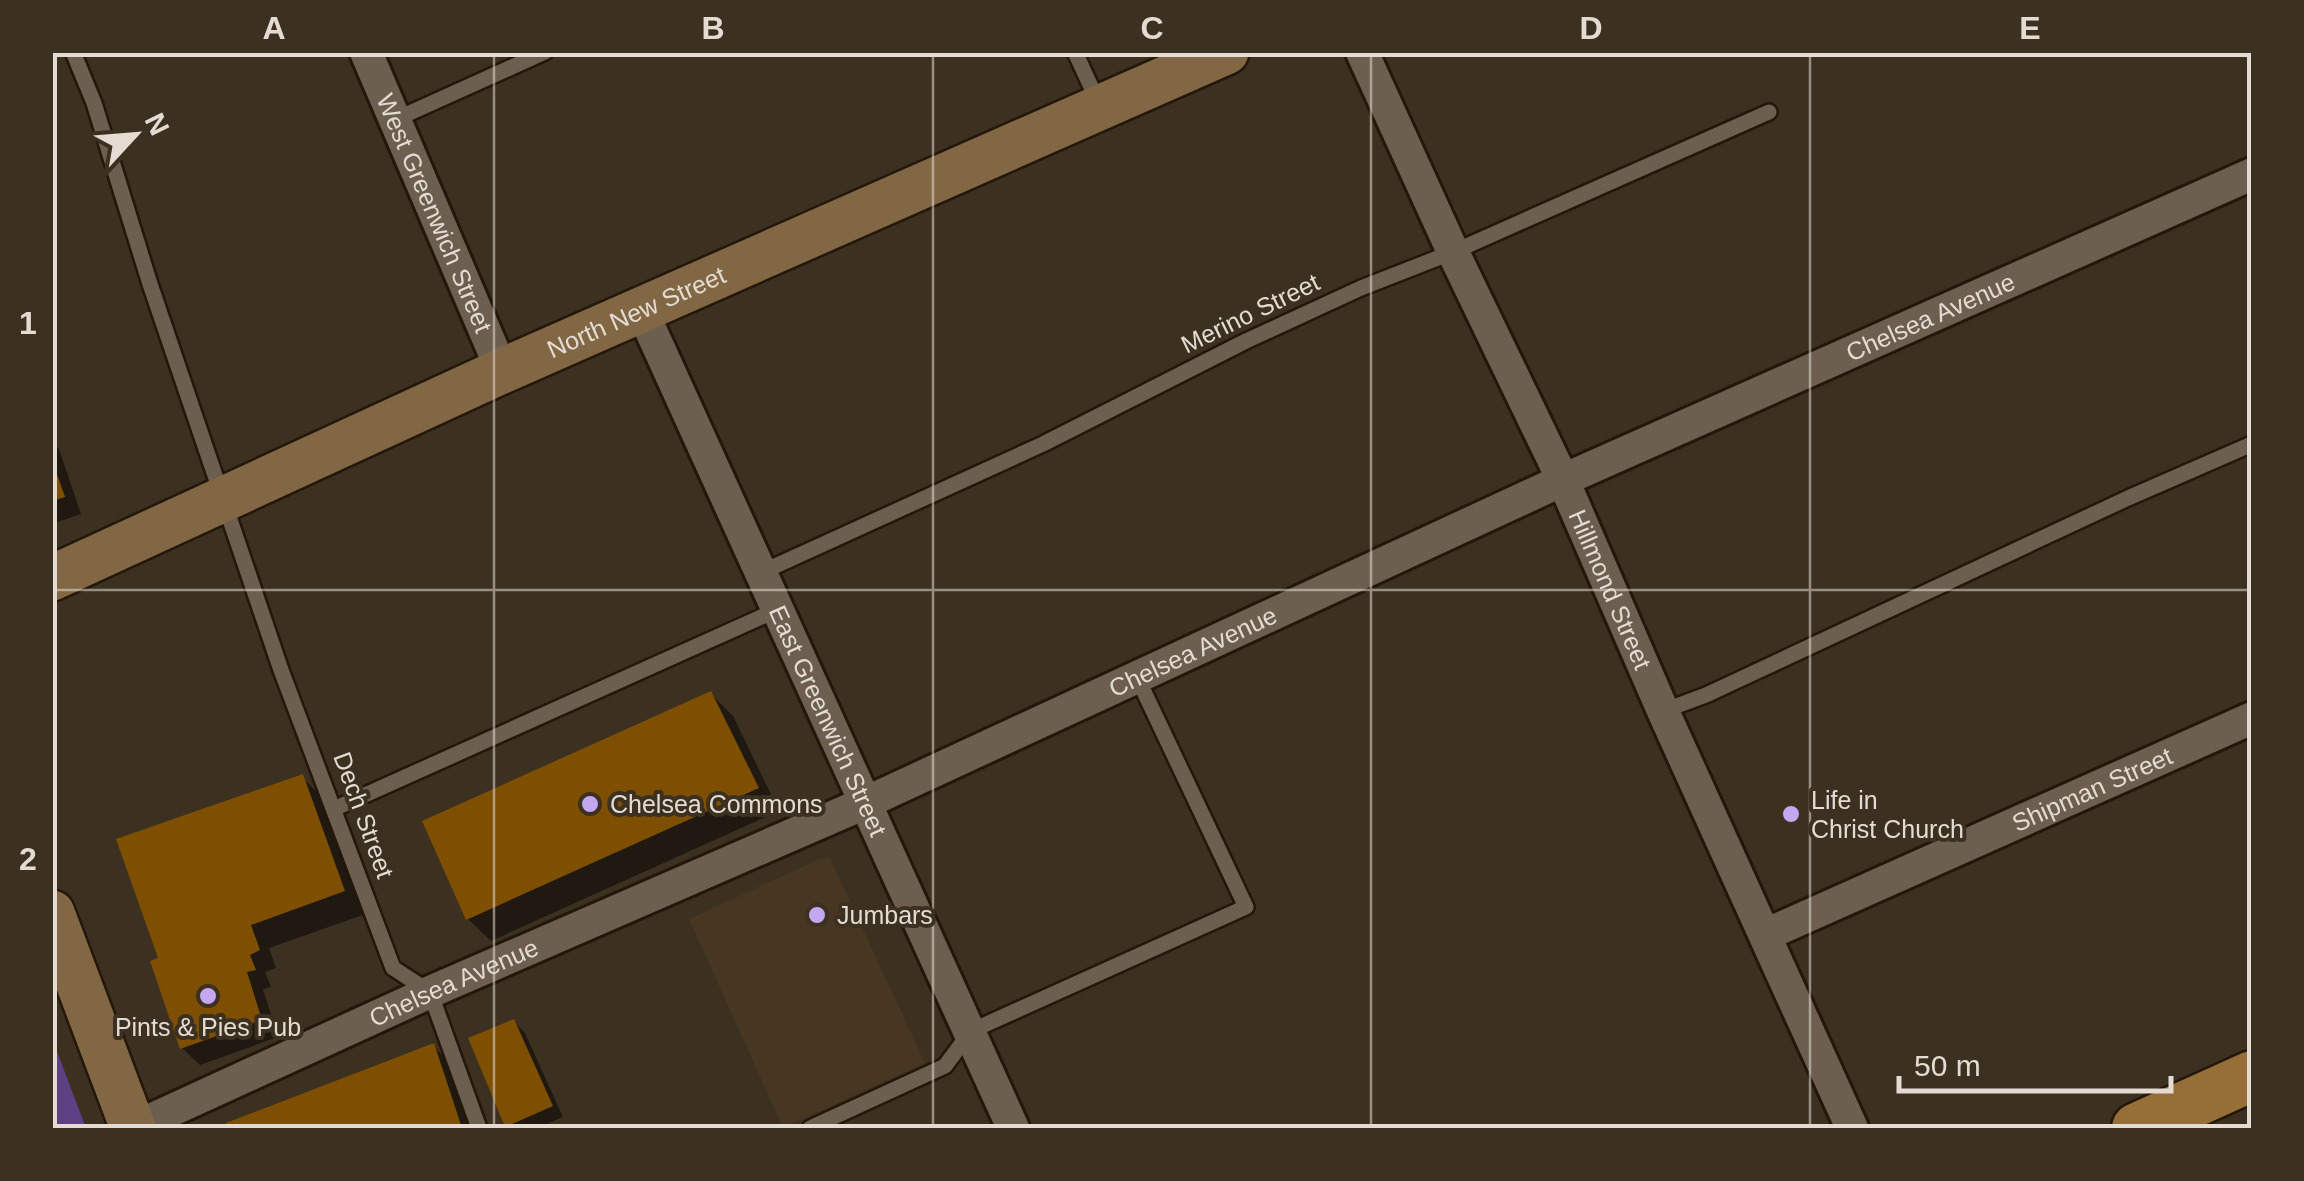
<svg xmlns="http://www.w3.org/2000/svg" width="2304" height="1181" viewBox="0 0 2304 1181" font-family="Helvetica,sans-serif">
	<rect width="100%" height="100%" fill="#3c3021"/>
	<!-- built -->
	<polygon fill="#473622" points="830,858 925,1063 783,1128 689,919 819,859"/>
	<!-- green -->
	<polygon fill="#5e4185" points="53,1041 86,1128 53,1128"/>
	<!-- shadow -->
	<g fill="#0007">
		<polygon points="52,442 59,449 81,514 52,524"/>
		<polygon points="711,694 733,716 779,811 491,941 468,919"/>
		<polygon points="302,777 325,800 366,914 269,948 276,968 265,972 271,987 263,989 278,1037 200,1065 182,1048 163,959"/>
		<polygon points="514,1022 525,1033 563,1117 538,1128 507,1126"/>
		<polygon points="433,1046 456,1068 476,1128 230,1128 229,1125"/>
	</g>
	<!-- building -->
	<g fill="#7f4f00">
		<polygon points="52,460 65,497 52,501"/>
		<polygon points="711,691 759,788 466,920 422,821"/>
		<polygon points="303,774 345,891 251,925 260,950 250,955 256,970 247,972 262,1020 180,1049 150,961 158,958 116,839"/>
		<polygon points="514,1019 553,1106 505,1127 468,1038"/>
		<polygon points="434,1043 462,1128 228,1128 226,1123"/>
	</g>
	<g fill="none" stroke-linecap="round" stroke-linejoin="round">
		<!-- lane casing -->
		<g stroke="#23170a" stroke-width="20">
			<g id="lane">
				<polyline points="73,52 94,103 150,284 281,670 393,968 430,992 479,1128"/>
				<polyline points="1075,52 1099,104"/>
				<polyline points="394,120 545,52"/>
				<polyline points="760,573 1043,444 1246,341 1361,288 1453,252 1769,112"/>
				<polyline points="1663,711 1706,695 2128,498 2252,444"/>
				<polyline points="336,808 777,610"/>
				<polyline points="810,1128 945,1066 971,1031 1246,907 1137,677"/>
			</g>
		</g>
		<!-- street casing -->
		<g stroke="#23170a" stroke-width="38">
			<g id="street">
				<path id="s1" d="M366,52L502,371"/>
				<path id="s2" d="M1362,52L1453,252L1563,480L1663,711L1852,1128"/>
				<path id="s3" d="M642,311L1013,1128"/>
				<path id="s4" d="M1765,935L2252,718"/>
				<path id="s5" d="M133,1128L430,992L865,803L1563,480L2252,174"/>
			</g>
		</g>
		<!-- secondary casing -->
		<g stroke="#23170a" stroke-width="50">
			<g id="secondary">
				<path id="s6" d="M52,578L502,371L1226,52"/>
				<polyline points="52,913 133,1128"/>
			</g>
		</g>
		<!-- primary casing -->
		<g stroke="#23170a" stroke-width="55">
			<polyline id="primary" points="2137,1128 2252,1076"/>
		</g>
		<!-- lane -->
		<use href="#lane" stroke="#6c5f4f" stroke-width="15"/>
		<!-- street -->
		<use href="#street" stroke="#6c5f4f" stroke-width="32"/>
		<!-- secondary -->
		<use href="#secondary" stroke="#816744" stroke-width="45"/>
		<!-- primary -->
		<use href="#primary" stroke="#966f38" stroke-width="50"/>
	</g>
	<!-- grid -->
	<path fill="none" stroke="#e4dcd3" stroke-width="2.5" stroke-opacity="0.55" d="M494,52V1128M933,52V1128M1371,52V1128M1810,52V1128M52,590H2252"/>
	<!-- markers -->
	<g fill="#c4a7f1" stroke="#3c3021" stroke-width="4">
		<circle cx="590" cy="804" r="10"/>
		<circle cx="1791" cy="814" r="10"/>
		<circle cx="817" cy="915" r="10"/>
		<circle cx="208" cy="996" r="10"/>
	</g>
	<g text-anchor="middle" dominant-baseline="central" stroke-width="8" stroke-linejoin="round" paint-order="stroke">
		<!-- street labels -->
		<g font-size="25" fill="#e4dcd3" stroke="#3c3021">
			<text stroke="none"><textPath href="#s1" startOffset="175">West Greenwich Street</textPath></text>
			<text stroke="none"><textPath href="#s6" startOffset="642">North New Street</textPath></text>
			<text transform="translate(1250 313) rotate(-26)">Merino Street</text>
			<text stroke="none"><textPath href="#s5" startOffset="1972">Chelsea Avenue</textPath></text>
			<text stroke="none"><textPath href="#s2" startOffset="592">Hillmond Street</textPath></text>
			<text stroke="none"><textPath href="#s5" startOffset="1162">Chelsea Avenue</textPath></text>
			<text stroke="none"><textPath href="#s3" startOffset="450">East Greenwich Street</textPath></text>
			<text stroke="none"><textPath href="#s4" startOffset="358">Shipman Street</textPath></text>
			<text transform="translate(364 815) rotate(70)">Dech Street</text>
			<text stroke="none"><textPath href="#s5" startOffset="352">Chelsea Avenue</textPath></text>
		</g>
		<!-- poi labels -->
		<g font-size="25" fill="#e4dcd3" stroke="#3c3021" text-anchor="start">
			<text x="1811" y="800">Life in<tspan x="1811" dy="29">Christ Church</tspan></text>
			<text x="610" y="804">Chelsea Commons</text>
			<text x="837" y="915">Jumbars</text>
			<text x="208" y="1027" text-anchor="middle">Pints &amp; Pies Pub</text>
		</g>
	</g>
	<!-- border -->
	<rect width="2304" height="1181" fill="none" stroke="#3c3021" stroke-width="110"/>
	<!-- north arrow -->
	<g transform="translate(135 135) rotate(64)" stroke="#3c3021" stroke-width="8" paint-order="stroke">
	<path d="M0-8L18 38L0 25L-18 38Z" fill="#e4dcd3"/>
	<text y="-15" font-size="28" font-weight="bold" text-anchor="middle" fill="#e4dcd3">N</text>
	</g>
	<!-- scale -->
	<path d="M1899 1076v15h272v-15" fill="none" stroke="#e4dcd3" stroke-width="5"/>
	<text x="1914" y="1076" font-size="30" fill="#e4dcd3" stroke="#3c3021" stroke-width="8" paint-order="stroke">50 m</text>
	<rect x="55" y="55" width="2194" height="1071" fill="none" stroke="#e4dcd3" stroke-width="4"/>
	<g font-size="32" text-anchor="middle" font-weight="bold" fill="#e4dcd3">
		<text x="274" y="39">A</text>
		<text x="713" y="39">B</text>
		<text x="1152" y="39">C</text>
		<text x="1591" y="39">D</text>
		<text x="2030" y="39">E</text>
		<text x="28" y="334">1</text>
		<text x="28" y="870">2</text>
	</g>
</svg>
